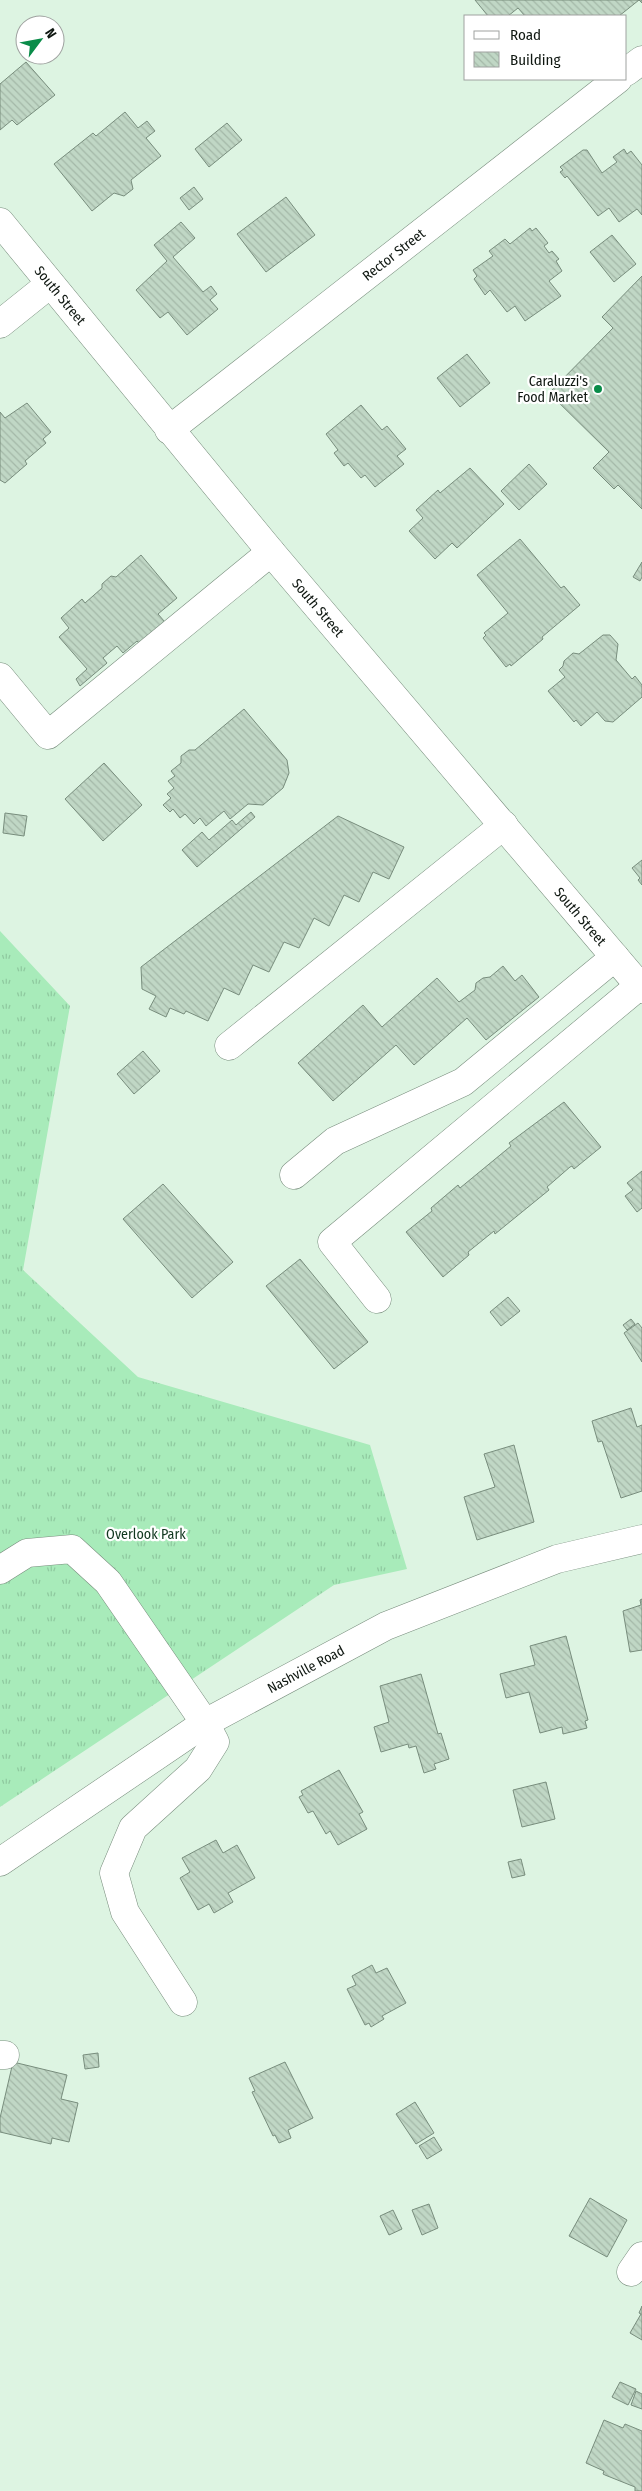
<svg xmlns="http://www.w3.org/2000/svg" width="642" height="2491" viewBox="0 0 642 2491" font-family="'Fira Sans Condensed',sans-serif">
	<defs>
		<pattern id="grass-tufts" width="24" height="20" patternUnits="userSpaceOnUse" patternTransform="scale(1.25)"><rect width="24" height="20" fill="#a8ebba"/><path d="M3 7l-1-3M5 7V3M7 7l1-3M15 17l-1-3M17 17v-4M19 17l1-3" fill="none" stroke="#8fc99f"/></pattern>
		<pattern id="building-back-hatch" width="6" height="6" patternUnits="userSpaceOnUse" patternTransform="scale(1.25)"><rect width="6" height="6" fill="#c0d7c5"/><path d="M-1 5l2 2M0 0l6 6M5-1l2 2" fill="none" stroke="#a4b8a8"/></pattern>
	</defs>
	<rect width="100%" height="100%" fill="#ddf4e2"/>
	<!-- grass -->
	<polygon fill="url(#grass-tufts)" points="0,931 70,1006 23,1270 138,1377 370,1445 407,1569 334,1585 0,1807"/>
	<!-- building -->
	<g fill="url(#building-back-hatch)" stroke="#788d7d">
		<polygon points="475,0 642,0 642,3 639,0 619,16 525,16 518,8 508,16 488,16"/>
		<polygon points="26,62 55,95 17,125 12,120 0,130 0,84"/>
		<polygon points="125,112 138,128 147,121 155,131 146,138 161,156 131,180 133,189 124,196 114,193 92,211 54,164 93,133 96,136"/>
		<polygon points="227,123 242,140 209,167 195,149"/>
		<polygon points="624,149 627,154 631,151 642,165 642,215 637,209 619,222 609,208 598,216 567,176 565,178 560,172 563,170 560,167 583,150 587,150 602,173 617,162 613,157"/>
		<polygon points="194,187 203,199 189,210 180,198"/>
		<polygon points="286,197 315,235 266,272 237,234"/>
		<polygon points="181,222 195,238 173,257 203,292 211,286 217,294 210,300 218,309 187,335 168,312 160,318 136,290 167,261 154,245"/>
		<polygon points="530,228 532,231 536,228 548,243 544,246 549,253 552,251 559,259 556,261 562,271 549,281 561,296 525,321 515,306 507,312 490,290 485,295 474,279 477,276 473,270 493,256 489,251 505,239 510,244"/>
		<polygon points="612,235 636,264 614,282 590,252"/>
		<polygon points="642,276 642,509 618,485 614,489 593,468 609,452 549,393 613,328 602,317"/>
		<polygon points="467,354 490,383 460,407 437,378"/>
		<polygon points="27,403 51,432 43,439 46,443 25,461 27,464 5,483 0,480 0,412 5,418"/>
		<polygon points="361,405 382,430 387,426 406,449 397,456 404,464 375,487 365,475 361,478 348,463 344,466 334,453 338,450 326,434"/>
		<polygon points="529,464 547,484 519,510 501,491"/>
		<polygon points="470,468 504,504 457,548 452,543 435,559 409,531 423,518 416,510 438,490 440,493"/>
		<polygon points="520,539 561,588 564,586 580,605 542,637 543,639 511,666 510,664 506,667 483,638 486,635 484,633 508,613 477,575"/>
		<polygon points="141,555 177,598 158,614 171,629 146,651 137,641 123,653 117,646 103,658 107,663 80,686 76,679 87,669 59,637 69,628 61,618 82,599 85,603 102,588 102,584 111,576 116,577"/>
		<polygon points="642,562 642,577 640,581 633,577"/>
		<polygon points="603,635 610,635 618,644 616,660 632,679 635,676 642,685 642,697 613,722 605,721 597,712 581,726 576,720 574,722 548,691 565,677 559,670 563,666 564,661 573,653 579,654"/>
		<polygon points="244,709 287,760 289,773 283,788 263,805 248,804 230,819 224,811 206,826 200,818 194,824 185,814 180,818 173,809 170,812 163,805 171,798 167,794 174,788 168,781 175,776 171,771 181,763 181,756 189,750 195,750"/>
		<polygon points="104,763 142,805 103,841 65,799"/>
		<polygon points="251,812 255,817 197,867 182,850 202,832 209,840 232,820 236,825"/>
		<polygon points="5,813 27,816 24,836 3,833"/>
		<polygon points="338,816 404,847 389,879 373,872 359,902 344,895 329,926 314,918 299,948 284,942 269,972 253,965 239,995 224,988 208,1021 186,1011 184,1014 170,1008 166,1017 149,1009 156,996 142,989 141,967"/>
		<polygon points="642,860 642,885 638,880 640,878 632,868"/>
		<polygon points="503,966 515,981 522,975 539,997 486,1040 467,1018 414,1065 396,1045 333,1101 298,1063 363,1005 382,1027 437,978 459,1002 475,990 476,983 483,978 490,977"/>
		<polygon points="143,1051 160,1071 134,1094 117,1074"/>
		<polygon points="564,1102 601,1147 574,1169 572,1166 570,1167 547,1187 549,1190 495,1234 494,1231 468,1252 469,1255 443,1277 406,1232 432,1211 431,1208 458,1185 460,1188 511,1146 509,1143"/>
		<polygon points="642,1171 642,1208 637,1212 625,1196 633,1190 627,1183"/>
		<polygon points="163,1184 233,1262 192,1298 123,1219"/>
		<polygon points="300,1259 368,1342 334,1369 266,1286"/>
		<polygon points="508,1297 520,1311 501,1326 490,1312"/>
		<polygon points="631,1319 635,1324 627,1330 623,1325"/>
		<polygon points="638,1323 642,1328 642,1362 624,1333"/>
		<polygon points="631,1408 637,1427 642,1425 642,1491 621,1498 602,1441 598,1442 592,1421"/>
		<polygon points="514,1445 534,1522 477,1540 464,1497 495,1487 484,1454"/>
		<polygon points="642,1599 642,1650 630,1652 623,1611 641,1605 640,1600"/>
		<polygon points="566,1636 588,1720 585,1721 587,1728 563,1734 562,1727 540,1733 529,1692 506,1698 500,1674 535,1665 530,1646"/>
		<polygon points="421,1674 438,1734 441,1733 449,1759 434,1764 436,1769 424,1773 416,1746 409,1748 408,1744 381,1752 374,1727 389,1722 380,1686"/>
		<polygon points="339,1770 363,1812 359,1814 367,1829 338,1845 330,1831 326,1834 313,1811 308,1813 299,1797 303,1795 301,1791"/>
		<polygon points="546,1782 555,1819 522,1827 513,1790"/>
		<polygon points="216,1840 223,1853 237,1845 255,1878 228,1893 233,1902 214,1913 209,1904 198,1910 180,1878 190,1872 182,1858"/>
		<polygon points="521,1859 525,1875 512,1878 508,1862"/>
		<polygon points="372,1965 376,1973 387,1968 406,2003 382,2016 384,2019 371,2027 369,2023 365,2025 347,1989 356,1985 352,1976"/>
		<polygon points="98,2053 99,2067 85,2069 83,2055"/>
		<polygon points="13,2062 67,2075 61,2099 78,2103 69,2142 52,2138 51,2144 0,2132 0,2118"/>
		<polygon points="285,2062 313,2118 288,2130 291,2138 279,2143 275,2135 273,2136 252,2092 255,2091 249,2078"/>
		<polygon points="415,2102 434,2133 416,2144 396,2114"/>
		<polygon points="434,2137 442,2150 427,2159 419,2146"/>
		<polygon points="590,2198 627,2220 607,2257 569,2236"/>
		<polygon points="429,2204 438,2228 422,2235 412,2210"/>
		<polygon points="393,2210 402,2229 389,2235 380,2216"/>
		<polygon points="642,2306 642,2340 630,2333 641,2314 639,2313"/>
		<polygon points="620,2382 636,2389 628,2405 612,2397"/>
		<polygon points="636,2391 642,2394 642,2409 631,2405"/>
		<polygon points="604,2420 623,2428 625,2424 642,2431 642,2491 635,2491 635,2487 605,2475 603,2474 604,2471 586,2463"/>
	</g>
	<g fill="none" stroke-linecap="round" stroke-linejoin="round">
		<!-- minor casing -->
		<g stroke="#788d7d" stroke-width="29">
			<g id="minor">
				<polyline points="626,72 642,60"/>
				<path id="s1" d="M0,222L271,552L642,989"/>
				<polyline points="0,324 50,284"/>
				<path id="s2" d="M169,430L618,79"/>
				<polyline points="0,677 48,735 271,552"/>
				<polyline points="229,1046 504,825"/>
				<polyline points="294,1175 335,1141 463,1082 615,957"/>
				<polyline points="377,1299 332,1242 639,986"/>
				<polyline points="0,1570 27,1553 72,1549 108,1582 205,1723 215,1742 198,1769 133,1828 114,1873 125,1912 183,2002"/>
				<path id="s3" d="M0,1862L205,1723L386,1626L557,1559L642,1539"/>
				<polyline points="0,2055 5,2055"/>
				<polyline points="631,2272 642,2256"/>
			</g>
		</g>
		<!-- minor -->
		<use href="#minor" stroke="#fff" stroke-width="28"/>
	</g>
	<!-- markers -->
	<circle fill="#0a8c49" stroke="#fff" stroke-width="2" cx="598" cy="389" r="5"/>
	<g text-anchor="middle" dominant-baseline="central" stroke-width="4.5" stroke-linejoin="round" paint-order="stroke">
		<!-- street labels -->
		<g font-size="14" fill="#0f1711" stroke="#fff">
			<text stroke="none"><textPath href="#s2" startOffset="285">Rector Street</textPath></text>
			<text stroke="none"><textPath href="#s1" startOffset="95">South Street</textPath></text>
			<text stroke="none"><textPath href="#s1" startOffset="500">South Street</textPath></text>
			<text stroke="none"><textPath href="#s1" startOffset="905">South Street</textPath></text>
			<text stroke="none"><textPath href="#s3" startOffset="362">Nashville Road</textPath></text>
		</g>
		<!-- poi labels -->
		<g font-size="14" fill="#0f1711" stroke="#fff" text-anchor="end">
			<text x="588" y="381">Caraluzzi's<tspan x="588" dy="16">Food Market</tspan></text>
		</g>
		<!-- park labels -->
		<g font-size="14" fill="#10371e" stroke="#fff">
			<text x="146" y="1534">Overlook Park</text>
		</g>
	</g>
	<!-- legend -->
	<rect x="464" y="15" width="162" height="65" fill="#ffffff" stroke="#9fa2a0"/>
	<rect x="474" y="31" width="25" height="8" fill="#ffffff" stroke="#9fa2a0"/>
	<text x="510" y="40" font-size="15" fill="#0f1711">Road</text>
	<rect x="474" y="52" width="25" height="15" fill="url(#building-back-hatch)" stroke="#9fa2a0"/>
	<text x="510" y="65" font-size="15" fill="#0f1711">Building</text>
	<!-- north arrow -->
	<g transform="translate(40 40) rotate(58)"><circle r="24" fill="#ffffff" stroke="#9fa2a0"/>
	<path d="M0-4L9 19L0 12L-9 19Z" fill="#0a8c49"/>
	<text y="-8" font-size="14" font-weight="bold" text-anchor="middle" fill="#0f1711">N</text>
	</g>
</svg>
